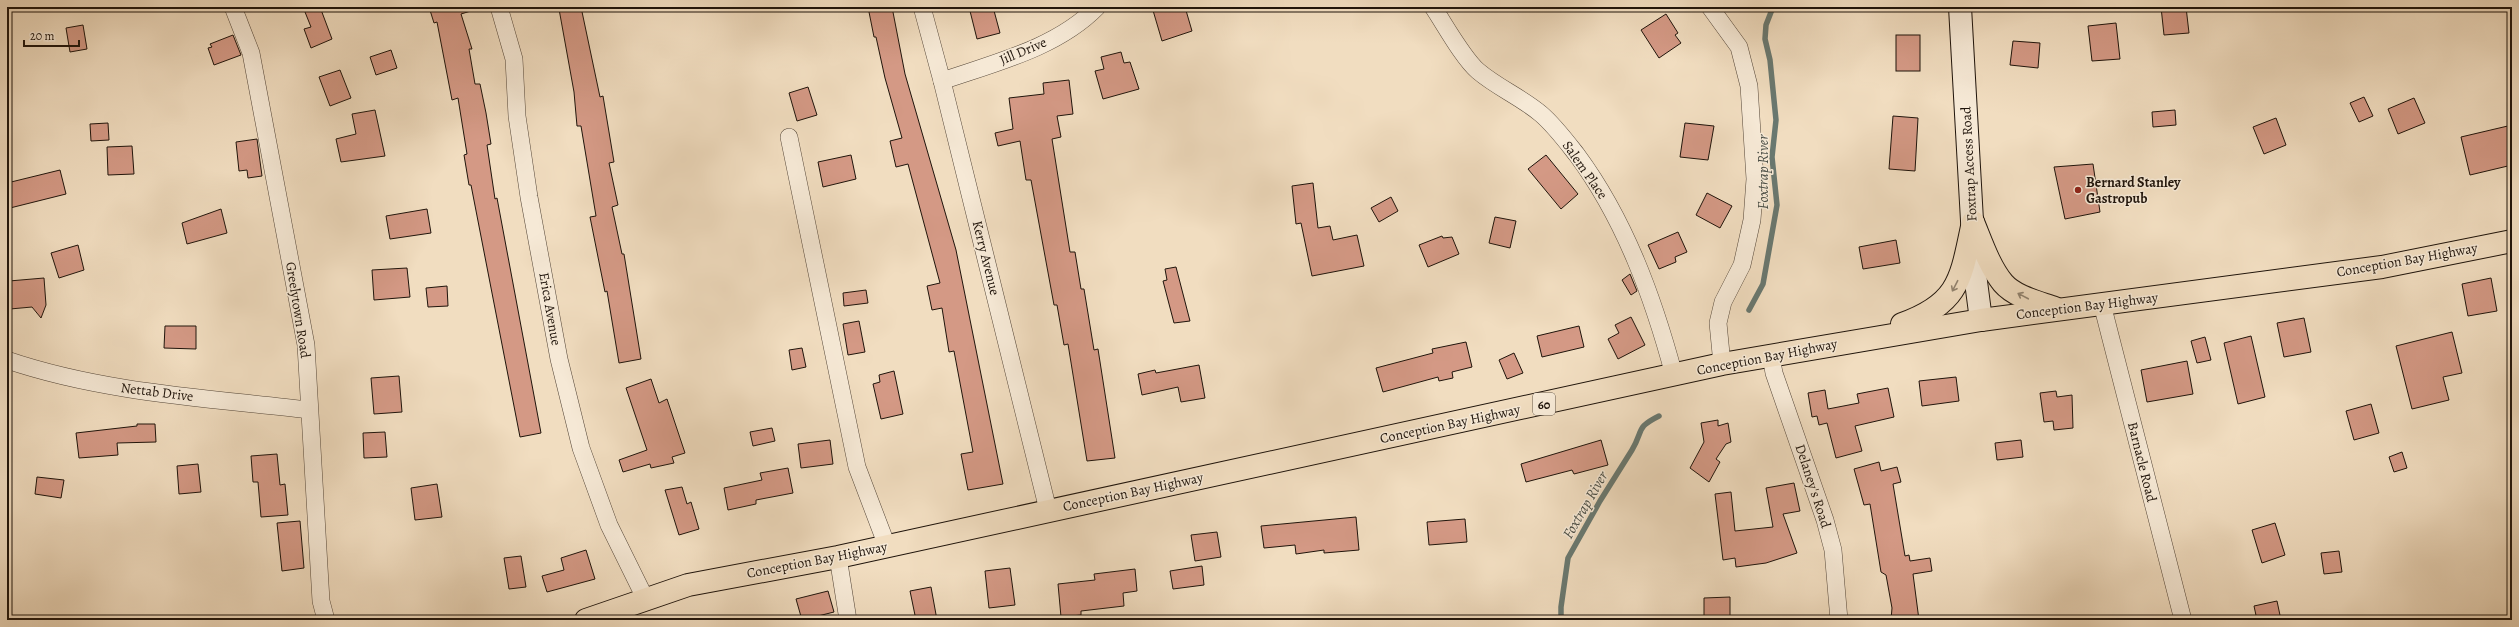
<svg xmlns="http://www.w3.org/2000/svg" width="2519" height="627" viewBox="0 0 2519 627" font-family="Alegreya,serif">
	<rect width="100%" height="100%" fill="#f1ddc0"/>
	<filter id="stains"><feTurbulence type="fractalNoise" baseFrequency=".005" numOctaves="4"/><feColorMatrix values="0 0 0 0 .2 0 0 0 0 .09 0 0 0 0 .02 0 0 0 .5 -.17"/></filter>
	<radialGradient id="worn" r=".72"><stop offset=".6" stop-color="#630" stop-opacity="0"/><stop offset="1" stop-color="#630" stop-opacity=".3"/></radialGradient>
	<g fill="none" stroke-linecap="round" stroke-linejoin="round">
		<!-- stream -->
		<g stroke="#697870" stroke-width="5.5">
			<polyline points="1749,310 1763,284 1777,205 1772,157 1776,120 1770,60 1765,39 1766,25 1773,7"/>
			<path d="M1561,620V607L1568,558L1600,501L1632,450C1644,430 1635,428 1659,416"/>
		</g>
	</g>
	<!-- building -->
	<g fill="#d49985" stroke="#1f140b">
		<polygon points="303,7 320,7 332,39 311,48 304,29 311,27"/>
		<polygon points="429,7 474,7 474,10 461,14 472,49 469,49 475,84 480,84 486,113 491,144 487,145 495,199 497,198 541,433 520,437 471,185 469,185 464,155 467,154 458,98 452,100 437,22 434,23"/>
		<polygon points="568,7 581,7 600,97 603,96 614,162 609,163 618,205 612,207 622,254 624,254 641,359 619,363 607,291 605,292 590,217 596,216 581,126 577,126 574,92 559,9"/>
		<polygon points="868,7 892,7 905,74 956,250 1003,484 968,490 961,454 973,452 954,351 949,352 942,308 932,310 927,286 940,283 908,164 896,167 890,141 902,138 885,78 876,37 874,37"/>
		<polygon points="969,7 993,7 1000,33 977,39"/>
		<polygon points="1152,7 1185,7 1192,31 1162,41"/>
		<polygon points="2161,7 2186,7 2189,33 2164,35"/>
		<polygon points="1666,14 1678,33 1675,35 1681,43 1659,58 1641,30"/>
		<polygon points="2116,23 2120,59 2092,61 2088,26"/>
		<polygon points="83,25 87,49 70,52 66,28"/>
		<polygon points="233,35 241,55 214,65 208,48 212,47 210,44"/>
		<rect x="1896" y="35" width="24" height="36"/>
		<polygon points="2013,41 2040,43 2038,68 2010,65"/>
		<polygon points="391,50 397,68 376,75 370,57"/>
		<polygon points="1121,52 1124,63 1130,62 1139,89 1103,99 1095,71 1104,69 1101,57"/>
		<polygon points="340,70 351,98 330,106 319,77"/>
		<polygon points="1069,80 1073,114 1057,116 1061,137 1052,139 1070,252 1075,252 1081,289 1084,289 1094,350 1098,349 1115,458 1087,461 1068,344 1064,345 1057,305 1054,305 1031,180 1026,180 1020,141 998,146 995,133 1013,129 1009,98 1044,94 1043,83"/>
		<polygon points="808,87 817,115 797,121 789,93"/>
		<polygon points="2364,97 2373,116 2359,122 2350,103"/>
		<polygon points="2414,98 2425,123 2398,134 2388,109"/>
		<polygon points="375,110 385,156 341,162 336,139 356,134 352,114"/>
		<polygon points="2175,110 2176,125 2153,127 2152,112"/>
		<polygon points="1893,116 1918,118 1915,171 1889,169"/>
		<polygon points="2276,118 2286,145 2264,154 2253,127"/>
		<polygon points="108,123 109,140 91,141 90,124"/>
		<polygon points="1685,123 1714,126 1708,160 1680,157"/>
		<polygon points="2512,125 2512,165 2470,175 2461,137"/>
		<polygon points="257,139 262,176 248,178 247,170 239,171 236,142"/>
		<polygon points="132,146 134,174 108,175 107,147"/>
		<polygon points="851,155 856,179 823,187 818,162"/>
		<polygon points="1546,155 1578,194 1561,209 1528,169"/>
		<polygon points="2093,164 2100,212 2065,219 2054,167"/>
		<polygon points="60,170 66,194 10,208 7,183"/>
		<polygon points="1313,183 1318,228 1330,226 1333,240 1357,235 1364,266 1312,276 1301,223 1296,224 1292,186"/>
		<polygon points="1707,193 1732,206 1720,228 1696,215"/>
		<polygon points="1391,197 1398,211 1379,222 1371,208"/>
		<polygon points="221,209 227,233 187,244 182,223"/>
		<polygon points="427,209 431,233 390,239 386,216"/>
		<polygon points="1495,217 1516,221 1510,248 1489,243"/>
		<polygon points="1678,232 1687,252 1675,257 1676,262 1659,269 1648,245"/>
		<polygon points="1442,236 1443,238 1452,237 1459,254 1428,267 1419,245"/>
		<polygon points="1896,240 1900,263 1863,269 1859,247"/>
		<polygon points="78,245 84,270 59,278 51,253"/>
		<polygon points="1176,267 1190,321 1174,323 1163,281 1167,280 1165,269"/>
		<polygon points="407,268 410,297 374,300 372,270"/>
		<polygon points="1630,274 1637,291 1631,295 1622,280"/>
		<polygon points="44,278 46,305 41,318 32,307 10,309 9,281"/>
		<polygon points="2491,278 2497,311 2468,316 2462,284"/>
		<polygon points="447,286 448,306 428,307 426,288"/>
		<polygon points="866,290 868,303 844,306 843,293"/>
		<polygon points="1631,317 1645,345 1618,359 1608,339 1619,333 1615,325"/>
		<polygon points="2304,318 2311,352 2284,357 2277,323"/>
		<polygon points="859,321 865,352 848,355 843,324"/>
		<polygon points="165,326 196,326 196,349 164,348"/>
		<polygon points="1579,326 1584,347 1542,357 1537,336"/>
		<polygon points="2452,332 2462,373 2443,377 2449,400 2412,409 2396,346"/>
		<polygon points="2251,336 2265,397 2238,404 2224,343"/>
		<polygon points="2205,337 2211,360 2197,363 2191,341"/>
		<polygon points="1466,342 1472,367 1452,372 1453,378 1439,381 1438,377 1383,392 1376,368 1433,353 1432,349"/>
		<polygon points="802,348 806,367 792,370 789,350"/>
		<polygon points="1514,353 1523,373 1507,379 1499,360"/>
		<polygon points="2187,361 2193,394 2147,402 2141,370"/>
		<polygon points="1199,365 1205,398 1181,402 1178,387 1142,395 1138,374 1155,370 1156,373"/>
		<polygon points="894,371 903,414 881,419 873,384 880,382 879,375"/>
		<polygon points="399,376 402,412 374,414 371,378"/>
		<polygon points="1956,377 1959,401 1922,406 1919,381"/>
		<polygon points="651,379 659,403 667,399 685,453 672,457 674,463 651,468 650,464 623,472 619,460 647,450 626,388"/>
		<polygon points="1888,388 1894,417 1855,426 1862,451 1836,458 1827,423 1819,425 1817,416 1812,417 1808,393 1825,390 1828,409 1859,403 1857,394"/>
		<polygon points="2056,391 2057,397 2072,395 2073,428 2054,430 2053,421 2044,422 2040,393"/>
		<polygon points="2371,404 2379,433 2354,440 2346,411"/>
		<polygon points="1718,420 1718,426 1728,423 1731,442 1726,444 1716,459 1720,462 1709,482 1690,468 1704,442 1701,423"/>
		<polygon points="137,424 155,424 156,442 117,443 118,455 79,458 76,433 137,426"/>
		<polygon points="772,428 775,441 753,446 750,432"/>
		<polygon points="385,432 387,457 364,458 363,433"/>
		<polygon points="830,440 833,464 801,468 798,444"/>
		<polygon points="1601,440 1608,465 1574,474 1572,470 1526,482 1521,464"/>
		<polygon points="2021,440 2023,457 1997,460 1995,443"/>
		<polygon points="2402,452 2407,468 2394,472 2389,457"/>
		<polygon points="277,454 280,485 285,484 288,515 261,517 258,482 253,482 251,456"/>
		<polygon points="1879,462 1881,471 1897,467 1901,482 1893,484 1905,556 1909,555 1910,561 1930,558 1932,571 1913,574 1919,620 1891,620 1892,608 1886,575 1881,572 1870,504 1864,505 1854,469"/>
		<polygon points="198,464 201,492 179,494 177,466"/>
		<polygon points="788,468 793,493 756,500 756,504 728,510 724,488 762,480 760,473"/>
		<polygon points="37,477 64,480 61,498 35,494"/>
		<polygon points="1794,483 1800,511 1783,514 1797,553 1766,563 1736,567 1735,558 1723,560 1715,494 1731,492 1735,531 1773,527 1766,488"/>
		<polygon points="437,484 442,517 415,520 411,488"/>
		<polygon points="682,487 687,504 691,502 699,529 679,535 665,490"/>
		<polygon points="1356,517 1359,550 1324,553 1324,550 1296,554 1295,545 1264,548 1261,526"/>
		<polygon points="1465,519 1467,542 1429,545 1427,522"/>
		<polygon points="300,521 304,568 282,571 277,523"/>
		<polygon points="2275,523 2285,555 2262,563 2252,530"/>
		<polygon points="1217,532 1221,557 1195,561 1191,535"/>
		<polygon points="586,550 595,579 547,592 542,576 564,570 561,558"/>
		<polygon points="2339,551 2342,572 2324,574 2321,553"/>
		<polygon points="521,556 526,587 509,589 504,558"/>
		<polygon points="1202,566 1204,585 1173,589 1170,571"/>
		<polygon points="1010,568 1015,605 989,608 985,571"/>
		<polygon points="1135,569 1137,591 1123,593 1124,606 1081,611 1081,615 1061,617 1058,584 1095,580 1094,574"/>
		<polygon points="931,587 937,620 916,620 910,591"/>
		<polygon points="828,591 834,612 802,620 796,599"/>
		<polygon points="1730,597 1730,620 1704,620 1704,598"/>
		<polygon points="2277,601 2281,620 2257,620 2254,606"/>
	</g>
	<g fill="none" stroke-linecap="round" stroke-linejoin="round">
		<!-- minor casing -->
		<g stroke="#544638" stroke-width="18">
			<g id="minor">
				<polyline points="233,7 251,53 306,345 321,601 326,620"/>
				<polyline points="499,7 514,59 517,116 529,197 559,359 581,448 609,525 646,600"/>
				<polyline points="922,7 942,81 1048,510"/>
				<path d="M1433,7C1445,25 1463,58 1478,71C1498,88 1521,97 1541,114C1554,125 1566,141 1577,155C1625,220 1653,297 1674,375"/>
				<polyline points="1710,7 1739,47 1749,86 1755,179 1752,220 1742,265 1723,302 1718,323 1722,364"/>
				<path d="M942,81C994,63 1057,48 1097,7"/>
				<polyline points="789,137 857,467 887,546"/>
				<polyline points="2102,304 2183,620"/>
				<polyline points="1771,356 1774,373 1825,520 1833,550 1839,620"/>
				<path d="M7,360C104,393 208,398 309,410"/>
				<polyline points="838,557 848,620"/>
			</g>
		</g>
		<!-- secondary casing -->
		<g stroke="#1f140b" stroke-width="24">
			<polyline id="secondary" points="1960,7 1975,274 1981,320"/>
		</g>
		<!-- primary casing -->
		<g stroke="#1f140b" stroke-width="24">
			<g id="primary">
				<path d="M1973,222C1981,241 1989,266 2003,283C2015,297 2038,302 2055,308"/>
				<path d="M1902,324C1961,303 1961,277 1973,222"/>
				<polyline points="586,620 688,585 838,557 1722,364 1981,320 2382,267 2512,241"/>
			</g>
		</g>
		<!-- minor -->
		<use href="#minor" stroke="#f6e9d6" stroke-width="17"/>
		<!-- secondary -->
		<use href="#secondary" stroke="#f6e9d6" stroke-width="22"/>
		<!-- primary -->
		<use href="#primary" stroke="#f1ddc0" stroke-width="22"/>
	</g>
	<!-- one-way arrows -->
	<defs><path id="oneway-shaft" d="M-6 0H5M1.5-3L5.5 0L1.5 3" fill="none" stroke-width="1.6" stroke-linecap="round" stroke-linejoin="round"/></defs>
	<g stroke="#92836f">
		<use href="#oneway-shaft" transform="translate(1955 286) rotate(117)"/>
		<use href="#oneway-shaft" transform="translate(2023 296) rotate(-152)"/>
	</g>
	<!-- markers -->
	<circle fill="#8f2418" stroke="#f6e9d6" stroke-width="1.5" cx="2078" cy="190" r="4"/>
	<g text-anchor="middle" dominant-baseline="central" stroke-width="3" stroke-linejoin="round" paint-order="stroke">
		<!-- shield labels -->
		<rect fill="#f6e9d6" stroke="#605448" stroke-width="1" x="1533" y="393" width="22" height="22" rx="3"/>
		<g font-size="13" font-weight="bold" fill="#1f140b">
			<text x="1544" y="404">60</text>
		</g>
		<!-- street labels -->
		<g font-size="14" fill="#1f140b" stroke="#f6e9d6">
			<text transform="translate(1023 51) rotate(-23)">Jill Drive</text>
			<text transform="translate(1969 164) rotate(-93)">Foxtrap Access Road</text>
			<text transform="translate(1585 170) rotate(55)">Salem Place</text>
			<text transform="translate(986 258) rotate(76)">Kerry Avenue</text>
			<text transform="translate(2407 260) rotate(-10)">Conception Bay Highway</text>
			<text transform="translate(2087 306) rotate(-7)">Conception Bay Highway</text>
			<text transform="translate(550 309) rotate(80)">Erica Avenue</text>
			<text transform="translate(298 310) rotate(81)">Greelytown Road</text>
			<text transform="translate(1767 357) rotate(-11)">Conception Bay Highway</text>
			<text transform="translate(157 392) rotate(7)">Nettab Drive</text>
			<text transform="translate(1450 424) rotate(-12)">Conception Bay Highway</text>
			<text transform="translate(2142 462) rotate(76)">Barnacle Road</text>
			<text transform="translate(1813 486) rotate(72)">Delaney's Road</text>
			<text transform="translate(1133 492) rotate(-12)">Conception Bay Highway</text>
			<text transform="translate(817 560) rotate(-11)">Conception Bay Highway</text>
		</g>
		<!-- poi labels -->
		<g font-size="14" font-weight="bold" fill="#1f140b" stroke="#f6e9d6" text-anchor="start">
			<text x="2086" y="182">Bernard Stanley<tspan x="2086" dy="16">Gastropub</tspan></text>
		</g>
		<!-- water labels -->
		<g font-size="15" font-style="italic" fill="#4a4e46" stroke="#f6e9d6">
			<text transform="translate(1763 172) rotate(-90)">Foxtrap River</text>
			<text transform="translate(1585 505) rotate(-60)">Foxtrap River</text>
		</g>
	</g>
	<!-- margin -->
	<rect width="2519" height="627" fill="none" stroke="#f1ddc0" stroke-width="24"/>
	<rect x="8" y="8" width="2503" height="611" fill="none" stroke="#1f140b" stroke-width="2"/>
	<rect x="12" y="12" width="2495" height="603" fill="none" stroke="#1f140b"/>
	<!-- scale -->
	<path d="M24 40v6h55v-6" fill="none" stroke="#1f140b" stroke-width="2"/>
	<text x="30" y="40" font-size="12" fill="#1f140b" stroke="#f6e9d6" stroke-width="3" paint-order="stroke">20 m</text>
	<rect width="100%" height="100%" filter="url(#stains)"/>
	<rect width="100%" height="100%" fill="url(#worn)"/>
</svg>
